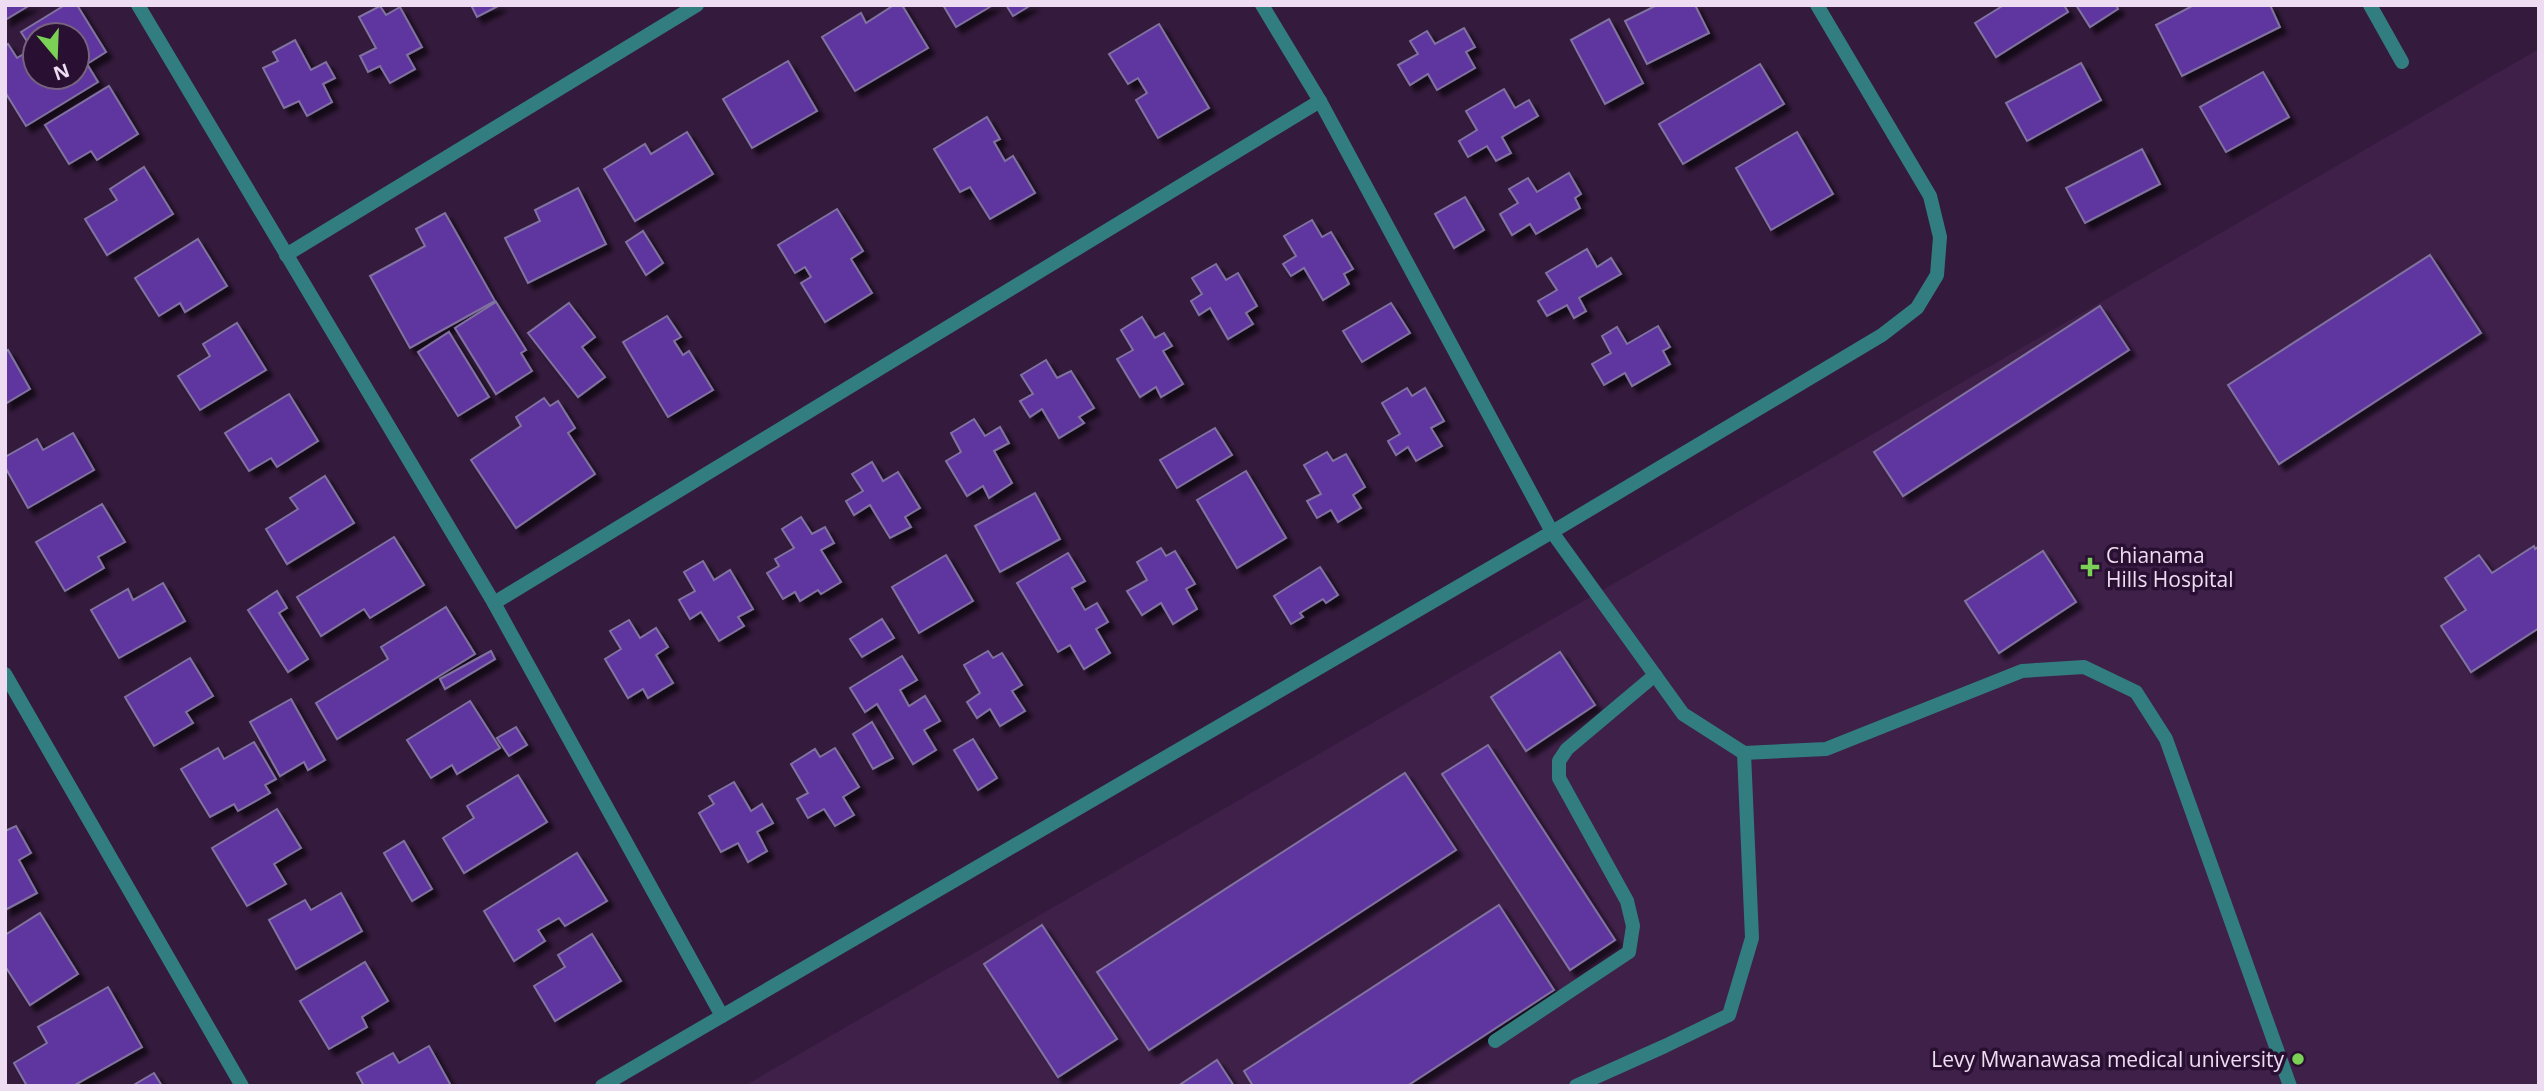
<svg xmlns="http://www.w3.org/2000/svg" width="2544" height="1091" viewBox="0 0 2544 1091" font-family="'Open Sans',sans-serif">
	<defs>
		<filter id="shadow"><feDropShadow dx="6" dy="6" stdDeviation="2" flood-color="#0009"/></filter>
	</defs>
	<rect width="100%" height="100%" fill="#341a3c"/>
	<!-- built -->
	<polygon fill="#3f2049" points="2539,49 2539,1086 744,1086"/>
	<!-- building -->
	<g fill="#5f359f" stroke="#8073a0" stroke-width="2" fill-rule="evenodd" filter="url(#shadow)">
		<polygon points="5,5 30,5 5,20"/>
		<path d="M65,5H77L106,52L87,64L98,82L26,126L5,92V46L8,44L17,58L32,49L21,32ZM35,35H77V77H35Z"/>
		<polygon points="471,5 500,5 477,17"/>
		<polygon points="894,5 902,5 928,48 855,91 822,37 861,13 866,23"/>
		<polygon points="943,5 993,5 956,27"/>
		<polygon points="1006,5 1031,5 1013,16"/>
		<polygon points="1657,5 1695,5 1709,33 1647,64 1625,21"/>
		<polygon points="2004,5 2064,5 2068,12 1996,57 1975,23"/>
		<polygon points="2076,5 2116,5 2118,9 2090,27"/>
		<polygon points="2194,5 2270,5 2280,27 2182,76 2156,25"/>
		<polygon points="380,6 386,15 400,7 422,47 407,55 415,69 390,83 380,66 368,72 360,56 376,48 359,17"/>
		<polygon points="1609,19 1643,83 1605,104 1571,40"/>
		<polygon points="1159,24 1209,108 1158,138 1136,100 1147,93 1138,78 1128,84 1109,54"/>
		<polygon points="1464,28 1475,47 1466,52 1475,68 1437,90 1428,74 1410,85 1398,65 1418,54 1410,41 1427,31 1435,44"/>
		<polygon points="295,40 311,70 326,62 335,78 323,84 332,102 307,116 299,101 284,108 263,68 278,61 273,52"/>
		<polygon points="788,61 817,111 752,148 723,99"/>
		<polygon points="2081,63 2101,100 2027,141 2006,103"/>
		<polygon points="1760,64 1784,104 1683,164 1659,124"/>
		<polygon points="2263,72 2289,117 2226,152 2200,107"/>
		<polygon points="109,86 138,134 97,160 91,151 69,164 45,125"/>
		<polygon points="1504,89 1515,108 1529,100 1538,116 1502,137 1511,153 1496,161 1487,146 1468,157 1459,141 1477,130 1466,111"/>
		<polygon points="987,117 1000,139 994,142 1005,161 1013,156 1035,193 990,219 970,187 960,192 934,149"/>
		<polygon points="687,132 713,174 635,221 604,169 645,144 651,154"/>
		<polygon points="1797,132 1833,194 1771,230 1736,168"/>
		<polygon points="2142,149 2160,184 2085,223 2066,188"/>
		<polygon points="144,167 173,214 107,255 85,219 117,200 110,189"/>
		<polygon points="1569,173 1581,194 1575,198 1580,208 1536,234 1530,224 1512,235 1500,214 1518,203 1509,189 1528,178 1537,192"/>
		<polygon points="578,188 606,244 528,283 505,238 540,221 535,210"/>
		<polygon points="1465,197 1484,230 1454,248 1435,214"/>
		<polygon points="837,209 863,251 851,259 872,293 825,322 801,283 811,277 805,267 795,273 778,245"/>
		<polygon points="445,213 495,301 410,348 370,276 425,246 416,229"/>
		<polygon points="1312,220 1322,237 1331,232 1353,269 1344,274 1349,284 1323,300 1304,268 1291,276 1283,264 1296,256 1284,236"/>
		<polygon points="643,231 663,263 646,275 626,242"/>
		<polygon points="198,239 227,286 185,312 180,303 159,316 135,278"/>
		<polygon points="1587,249 1597,267 1611,258 1621,274 1579,298 1586,311 1574,318 1567,305 1547,316 1538,301 1557,290 1546,273"/>
		<polygon points="2430,255 2481,333 2279,464 2228,385"/>
		<polygon points="1216,264 1226,280 1238,273 1257,306 1246,313 1253,324 1228,339 1210,308 1199,315 1191,301 1202,294 1192,278"/>
		<polygon points="496,302 526,350 521,353 532,371 496,394 455,328"/>
		<polygon points="569,303 595,337 582,347 605,377 578,397 528,333"/>
		<polygon points="1391,303 1410,333 1362,362 1343,331"/>
		<polygon points="2100,306 2129,350 1903,496 1874,452"/>
		<polygon points="667,316 681,337 674,341 683,355 689,351 713,390 668,417 623,342"/>
		<polygon points="1142,317 1155,338 1164,333 1172,346 1163,351 1183,384 1161,397 1156,387 1140,397 1117,359 1133,350 1121,330"/>
		<polygon points="237,323 266,370 200,410 178,376 210,356 203,344"/>
		<polygon points="1658,326 1670,347 1663,351 1670,364 1632,386 1625,373 1604,385 1592,364 1611,353 1602,336 1617,327 1627,344"/>
		<polygon points="449,332 489,397 458,416 418,352"/>
		<polygon points="8,350 30,389 5,404 5,352"/>
		<polygon points="1046,360 1057,378 1071,371 1094,408 1079,417 1084,423 1059,438 1042,409 1030,417 1020,401 1033,394 1021,375"/>
		<polygon points="1407,388 1412,396 1425,388 1444,421 1431,428 1442,446 1416,461 1408,447 1396,455 1388,441 1400,434 1382,403"/>
		<polygon points="289,394 318,441 277,467 271,458 249,471 225,433"/>
		<polygon points="544,398 550,406 558,401 575,428 568,433 595,474 516,528 471,460 521,426 516,417"/>
		<polygon points="974,419 985,436 1000,427 1009,443 994,451 1012,483 989,498 983,486 967,496 946,461 961,452 951,433"/>
		<polygon points="1215,428 1232,455 1177,488 1160,460"/>
		<polygon points="73,433 94,470 28,508 5,467 5,457 37,439 43,450"/>
		<polygon points="1327,452 1333,461 1346,454 1365,487 1353,495 1361,508 1338,522 1331,510 1317,518 1307,501 1321,494 1304,465"/>
		<polygon points="872,462 883,481 898,472 920,508 905,517 911,527 890,538 870,505 854,515 846,501 863,491 852,474"/>
		<polygon points="1246,471 1286,538 1237,568 1197,500"/>
		<polygon points="325,476 354,523 287,564 266,529 298,509 290,498"/>
		<polygon points="1035,493 1060,539 1000,572 975,526"/>
		<polygon points="102,504 125,542 98,557 104,568 65,591 36,542"/>
		<polygon points="801,517 812,534 825,527 834,543 821,550 841,582 821,594 818,590 800,601 795,592 783,599 767,573 779,566 775,559 794,548 782,529"/>
		<polygon points="394,537 424,585 370,618 364,609 321,636 297,597"/>
		<polygon points="2534,546 2535,549 2539,546 2539,628 2471,672 2441,626 2466,610 2445,578 2479,555 2492,573"/>
		<polygon points="1161,548 1166,556 1175,551 1195,584 1186,589 1197,609 1173,624 1161,603 1142,615 1127,591 1147,580 1137,562"/>
		<polygon points="2043,551 2076,602 1999,653 1965,601"/>
		<polygon points="1068,553 1085,581 1072,588 1085,610 1097,603 1108,622 1096,629 1110,653 1084,669 1070,645 1058,652 1017,583"/>
		<polygon points="946,555 973,601 919,633 892,587"/>
		<polygon points="703,561 714,580 730,570 753,609 738,617 744,626 719,641 701,612 690,619 679,600 695,591 684,572"/>
		<polygon points="1320,567 1338,595 1326,603 1323,599 1300,613 1303,617 1291,624 1274,596"/>
		<polygon points="163,583 185,621 119,658 91,610 128,589 133,600"/>
		<polygon points="277,591 287,608 279,613 308,659 288,672 248,610"/>
		<polygon points="446,607 475,654 337,739 316,703 388,659 381,647"/>
		<polygon points="882,619 894,638 862,657 850,639"/>
		<polygon points="629,620 640,638 656,628 668,647 656,655 673,683 648,698 643,689 628,698 605,659 621,649 610,631"/>
		<polygon points="491,651 495,659 445,689 440,679"/>
		<polygon points="988,651 993,658 1002,653 1022,685 1012,691 1025,711 1000,726 990,709 977,718 967,702 980,693 964,665"/>
		<polygon points="1560,652 1595,705 1526,751 1491,697"/>
		<polygon points="902,656 917,680 900,690 909,706 925,696 940,721 924,730 936,750 913,764 877,704 865,712 850,688"/>
		<polygon points="190,658 213,696 186,712 193,723 154,746 125,697"/>
		<polygon points="291,699 325,760 308,770 304,762 280,776 250,722"/>
		<polygon points="470,701 500,748 457,774 452,765 431,778 407,740"/>
		<polygon points="872,722 893,758 873,769 853,734"/>
		<polygon points="516,727 527,745 509,756 497,738"/>
		<polygon points="973,739 997,778 978,790 954,750"/>
		<polygon points="254,742 276,779 265,785 270,793 238,811 234,804 210,817 181,769 218,748 224,759"/>
		<polygon points="1488,745 1615,940 1570,970 1442,774"/>
		<polygon points="835,748 859,787 843,797 854,815 835,826 824,809 808,818 797,799 808,793 791,764 815,749 820,757"/>
		<polygon points="1405,773 1456,850 1149,1050 1097,972"/>
		<polygon points="518,775 547,822 464,873 443,838 474,818 467,806"/>
		<polygon points="734,782 751,811 762,804 773,823 757,832 767,851 748,862 738,843 721,852 699,813 714,804 709,796"/>
		<polygon points="277,809 301,848 274,864 286,884 247,906 212,848"/>
		<polygon points="16,826 31,853 19,860 37,893 5,910 5,831"/>
		<polygon points="404,841 432,889 412,901 384,853"/>
		<polygon points="577,853 607,901 565,926 559,918 538,930 545,941 514,961 484,911"/>
		<polygon points="341,893 362,931 296,969 269,920 305,900 311,910"/>
		<polygon points="1499,905 1554,990 1407,1086 1253,1086 1244,1071"/>
		<polygon points="40,913 78,974 30,1005 5,966 5,935"/>
		<polygon points="1042,925 1117,1039 1058,1077 984,964"/>
		<polygon points="592,934 621,981 555,1021 534,986 565,967 558,955"/>
		<polygon points="365,962 388,1001 362,1017 367,1027 329,1049 300,1001"/>
		<polygon points="108,987 142,1047 73,1086 27,1086 14,1063 47,1043 38,1027"/>
		<polygon points="429,1046 450,1084 447,1086 364,1086 357,1073 393,1053 399,1063"/>
		<polygon points="1217,1060 1234,1086 1178,1086"/>
		<polygon points="154,1073 162,1086 132,1086"/>
	</g>
	<g fill="none" stroke-linecap="round" stroke-linejoin="round">
		<!-- service -->
		<g stroke="#327d7f" stroke-width="14">
			<polyline points="1552,532 1683,714 1744,753 1826,749 2022,671 2084,667 2136,692 2166,739 2290,1086"/>
			<polyline points="1495,1041 1629,952 1633,926 1627,901 1559,778 1559,761 1567,749 1655,675"/>
			<polyline points="1576,1086 1665,1046 1729,1015 1752,938 1744,753"/>
		</g>
		<!-- minor -->
		<g stroke="#327d7f" stroke-width="14">
			<polyline points="138,5 494,603 722,1016"/>
			<polyline points="1262,5 1320,101 1552,532"/>
			<polyline points="2370,5 2402,62"/>
			<polyline points="286,255 697,5"/>
			<polyline points="494,603 1320,101"/>
			<polyline points="5,674 242,1086"/>
		</g>
		<!-- tertiary -->
		<polyline stroke="#327d7f" stroke-width="14" points="602,1086 1552,532 1882,335 1917,308 1937,275 1940,237 1930,196 1817,5"/>
	</g>
	<!-- markers -->
	<g fill="#7bd156" stroke="#291032" stroke-width="2.5">
		<path d="M2086.5 556.5h7v7h7v7h-7v7h-7v-7h-7v-7h7z"/>
		<circle cx="2298" cy="1059" r="7"/>
	</g>
	<g text-anchor="middle" dominant-baseline="central" stroke-width="7" stroke-linejoin="round" paint-order="stroke">
		<!-- poi labels -->
		<g font-size="21" fill="#eddcf2" stroke="#291032" text-anchor="start">
			<text x="2106" y="555">Chianama<tspan x="2106" dy="24">Hills Hospital</tspan></text>
			<text x="2284" y="1059" text-anchor="end">Levy Mwanawasa medical university</text>
		</g>
	</g>
	<!-- border -->
	<rect width="2544" height="1091" fill="none" stroke="#eddcf2" stroke-width="14"/>
	<!-- north arrow -->
	<g transform="translate(56 56) rotate(161)"><circle r="33" fill="#291032" stroke="#77627f" stroke-width="2"/>
	<path d="M0-5L12 26L0 18L-12 26Z" fill="#7bd156"/>
	<text y="-10" font-size="19" font-weight="bold" text-anchor="middle" fill="#eddcf2">N</text>
	</g>
</svg>
